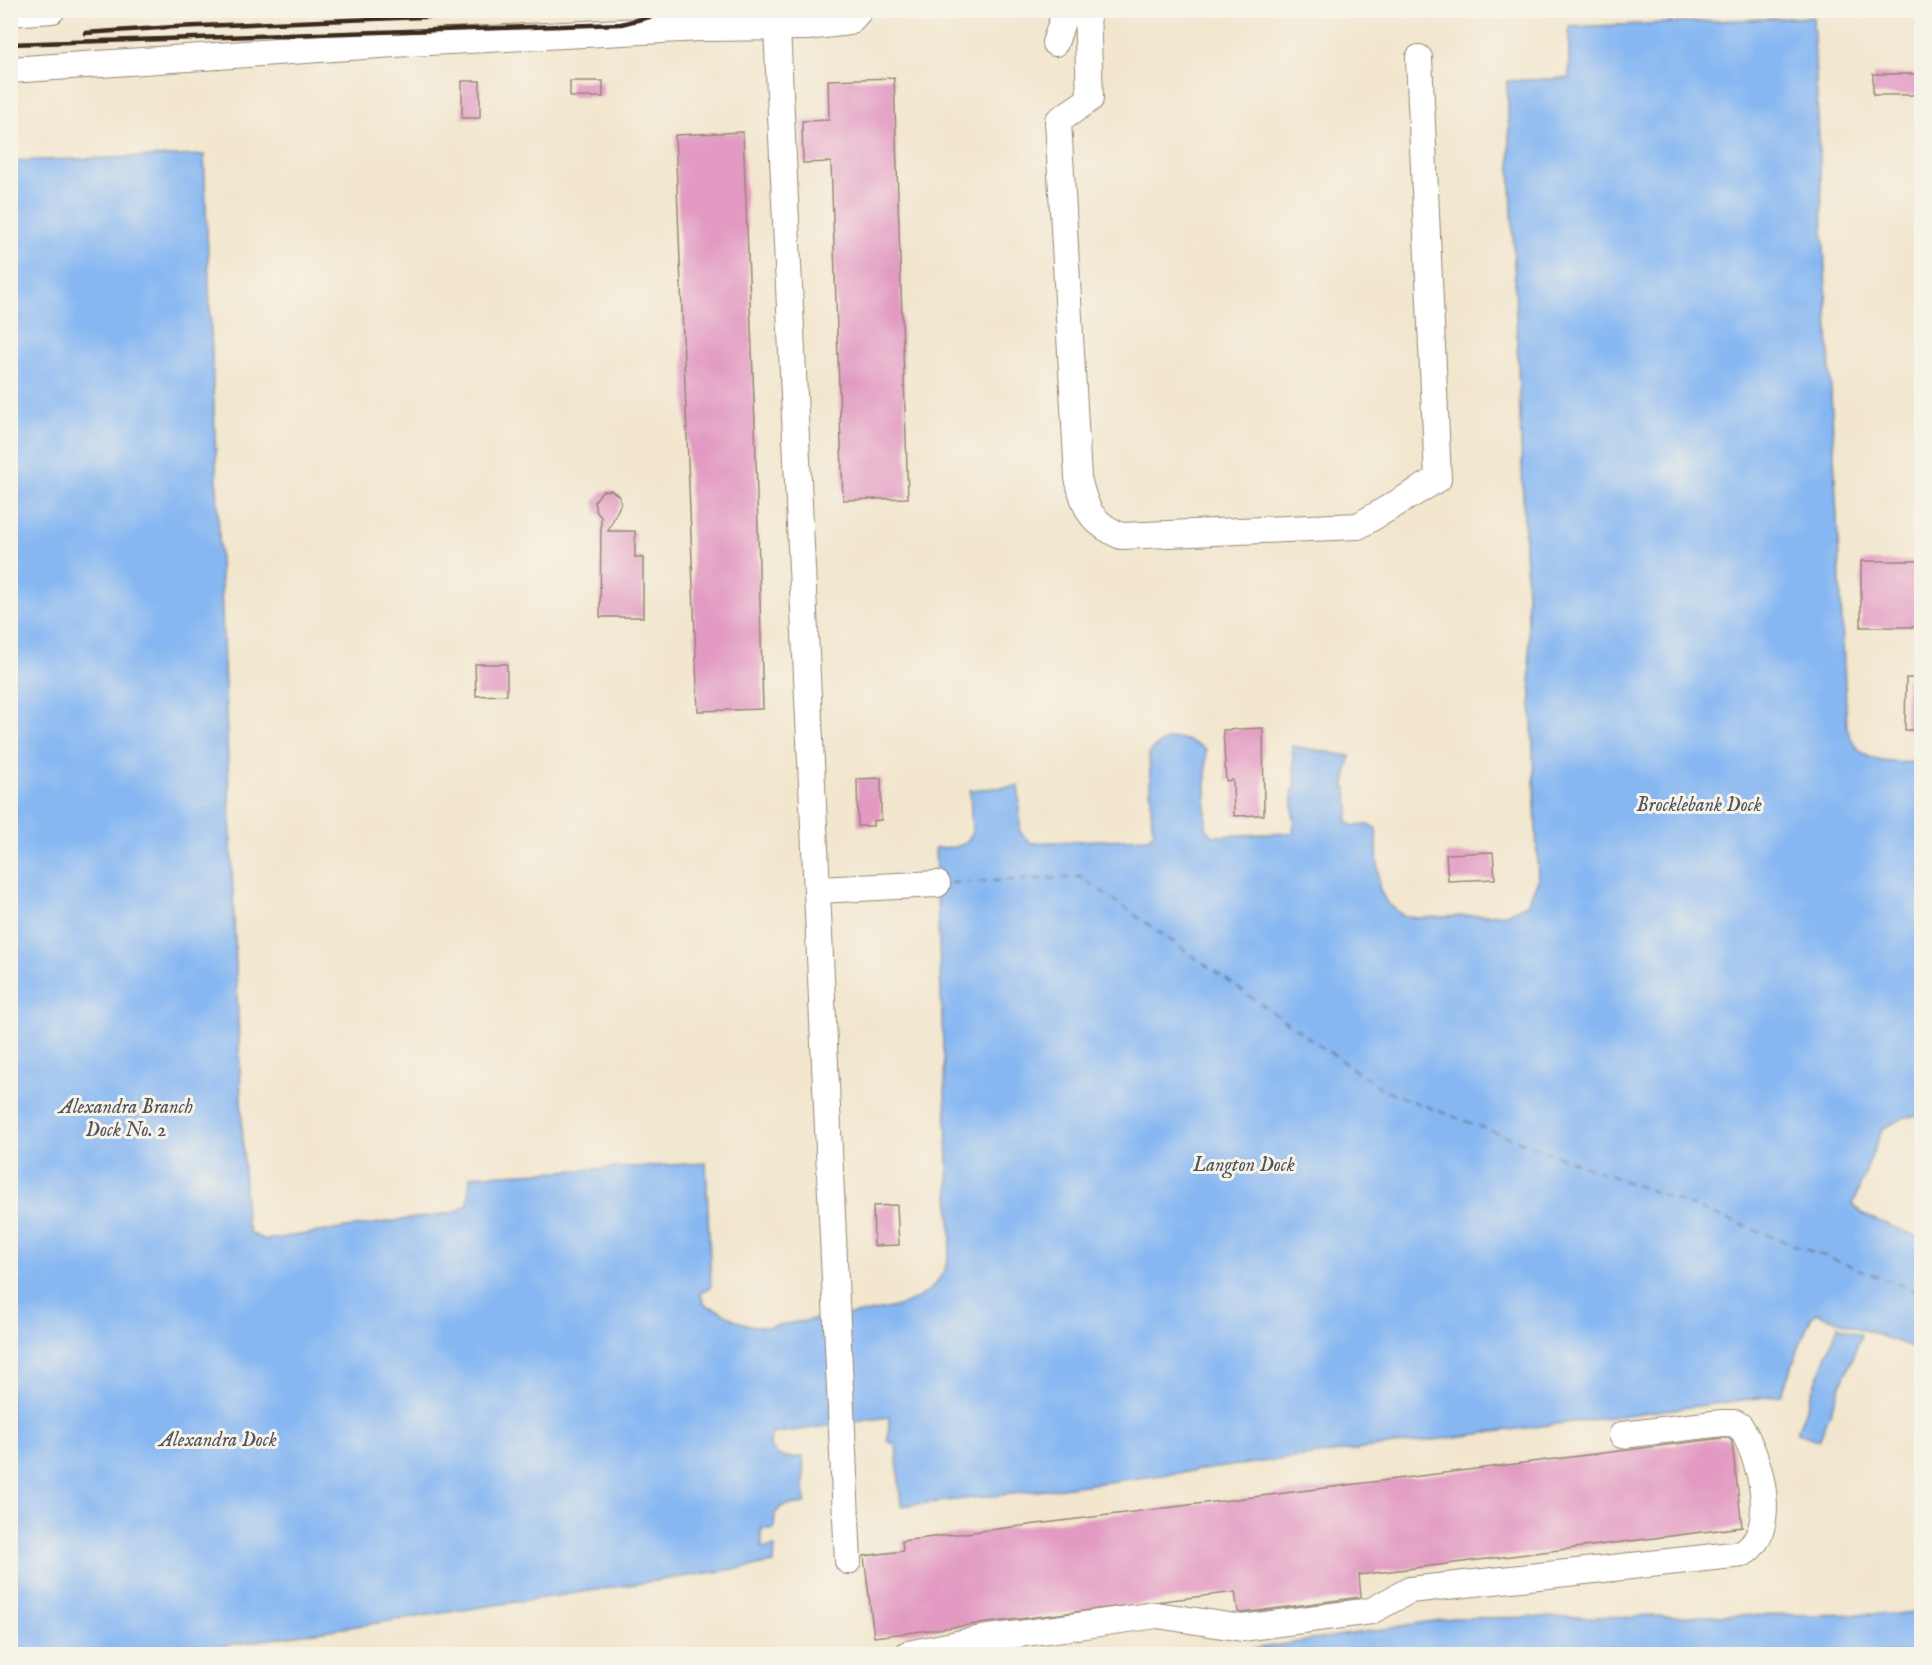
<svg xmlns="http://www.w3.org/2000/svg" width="1932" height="1665" viewBox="0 0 1932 1665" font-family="'IM FELL English',serif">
	<rect width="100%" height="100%" fill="#f7f3e8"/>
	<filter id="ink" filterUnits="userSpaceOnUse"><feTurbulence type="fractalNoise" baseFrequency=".0167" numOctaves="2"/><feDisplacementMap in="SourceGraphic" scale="12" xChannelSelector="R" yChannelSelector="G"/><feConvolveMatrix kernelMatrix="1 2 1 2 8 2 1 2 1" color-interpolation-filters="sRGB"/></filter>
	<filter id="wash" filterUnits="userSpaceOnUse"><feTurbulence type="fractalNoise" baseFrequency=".008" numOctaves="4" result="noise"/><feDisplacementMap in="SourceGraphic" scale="24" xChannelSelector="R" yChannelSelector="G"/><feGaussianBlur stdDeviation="1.35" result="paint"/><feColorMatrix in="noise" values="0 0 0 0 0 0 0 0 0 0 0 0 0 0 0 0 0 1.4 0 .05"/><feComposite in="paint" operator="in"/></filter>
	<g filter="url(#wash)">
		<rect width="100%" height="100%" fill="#f2e6ce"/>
		<!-- water -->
		<g fill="#87b7f2" stroke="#617088" stroke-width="1.5">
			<path d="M1813,17L1847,728C1858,766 1889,763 1922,762L1921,1116L1905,1117L1882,1129L1853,1204L1861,1214L1921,1238V1350L1816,1313L1810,1319L1781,1395L1046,1490L901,1506L896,1445L888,1441L889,1417L771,1434L770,1446C778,1460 789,1458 803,1457L805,1503L782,1506L775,1514L774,1529H761L762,1548L775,1547L774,1563L171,1654H11L10,1272L13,1264L10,1194V161L204,155L246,1222L250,1233L265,1240L456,1212L468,1203L470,1176L706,1163L711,1287L700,1293L705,1305C731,1312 734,1327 767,1327C791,1323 815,1319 840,1316C894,1309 950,1305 951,1236L935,848C951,847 965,850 972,833L970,790L1019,786L1020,832L1030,843L1149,838L1155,829L1152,827L1149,753C1169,731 1182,737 1206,749V826L1209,833L1215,836L1293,833L1295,818H1293V789H1296L1292,746L1350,756L1344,788H1347L1349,810L1347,821L1353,826L1370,825L1376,829L1379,887L1386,902L1404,916L1419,918L1506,914L1527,904L1538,880L1507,81L1569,78V27Z"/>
			<polygon points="1838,1326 1861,1335 1819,1441 1797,1432"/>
			<polygon points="1921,1611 1921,1654 1222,1654 1453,1618 1896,1614"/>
		</g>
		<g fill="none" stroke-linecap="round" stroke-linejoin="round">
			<!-- ferry -->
			<polyline stroke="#52545e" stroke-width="1.5" stroke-dasharray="8 6" stroke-linecap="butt" points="950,883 1081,877 1383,1090 1922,1293"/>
		</g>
		<g id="blocks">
			<!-- building -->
			<g fill="#e29ac2">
				<rect x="1873" y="74" width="49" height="21"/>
				<polygon points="894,78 908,498 843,500 831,162 803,163 802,121 829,120 828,80"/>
				<rect x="462" y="81" width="18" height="37"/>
				<rect x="570" y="81" width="33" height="16"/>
				<polygon points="743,132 755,424 763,709 698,711 675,135"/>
				<polygon points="611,490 619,496 621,503 608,531 635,531 635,557 643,558 643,617 600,617 601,517 596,511 594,502 602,491"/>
				<rect x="1861" y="561" width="61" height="66"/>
				<polygon points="475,664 507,664 507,695 476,696"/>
				<polygon points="1906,678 1922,678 1922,730 1905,730"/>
				<polygon points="1263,728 1264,815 1234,816 1233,780 1226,781 1223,730"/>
				<polygon points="881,778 881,820 873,821 873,826 858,826 857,779"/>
				<polygon points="1493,852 1495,879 1448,881 1446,854"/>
				<polygon points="897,1205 899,1245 874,1246 873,1206"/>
				<polygon points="1723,1438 1729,1438 1732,1442 1742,1527 1359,1575 1361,1597 1242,1613 1238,1612 1235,1592 874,1637 864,1556 903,1551 902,1541"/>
			</g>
		</g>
	</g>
	<g filter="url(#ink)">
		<use href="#blocks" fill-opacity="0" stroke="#968876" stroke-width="1.5"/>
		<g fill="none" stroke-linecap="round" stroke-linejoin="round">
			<!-- minor casing -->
			<g stroke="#968876" stroke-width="28">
				<g id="minor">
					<path d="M1087,10L1090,99L1058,121L1078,478C1086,510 1090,522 1121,536L1358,526L1438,479L1419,58"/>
					<polyline points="10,13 52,10"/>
					<polyline points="777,28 848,1561"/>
					<polyline points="1055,43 1066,10"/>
					<polyline points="10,70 409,43 701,28 807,27 849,22 860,10"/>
					<polyline points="818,890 937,884"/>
					<path d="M908,1654L982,1639L1157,1615L1242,1628L1371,1611L1410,1590L1742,1554C1781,1531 1760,1457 1740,1426L1735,1423H1722L1622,1435"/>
				</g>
			</g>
			<!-- minor -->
			<use href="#minor" stroke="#fff" stroke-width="26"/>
			<!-- rail -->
			<g stroke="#3b2a1e" stroke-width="4.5">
				<polyline points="85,33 174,27 597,10"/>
				<polyline points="10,44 621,24 678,10"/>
			</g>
		</g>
	</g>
	<g text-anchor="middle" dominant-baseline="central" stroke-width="6" stroke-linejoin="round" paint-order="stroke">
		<!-- water labels -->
		<g font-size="20" font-style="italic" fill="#52545e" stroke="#f7f3e8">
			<text x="1699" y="805">Brocklebank Dock</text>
			<text x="126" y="1107">Alexandra Branch<tspan x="126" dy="23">Dock No. 2</tspan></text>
			<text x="1244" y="1165">Langton Dock</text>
			<text x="218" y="1440">Alexandra Dock</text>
		</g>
	</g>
	<!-- margin -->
	<rect width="1932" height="1665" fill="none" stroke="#f7f3e8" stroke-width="36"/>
</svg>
